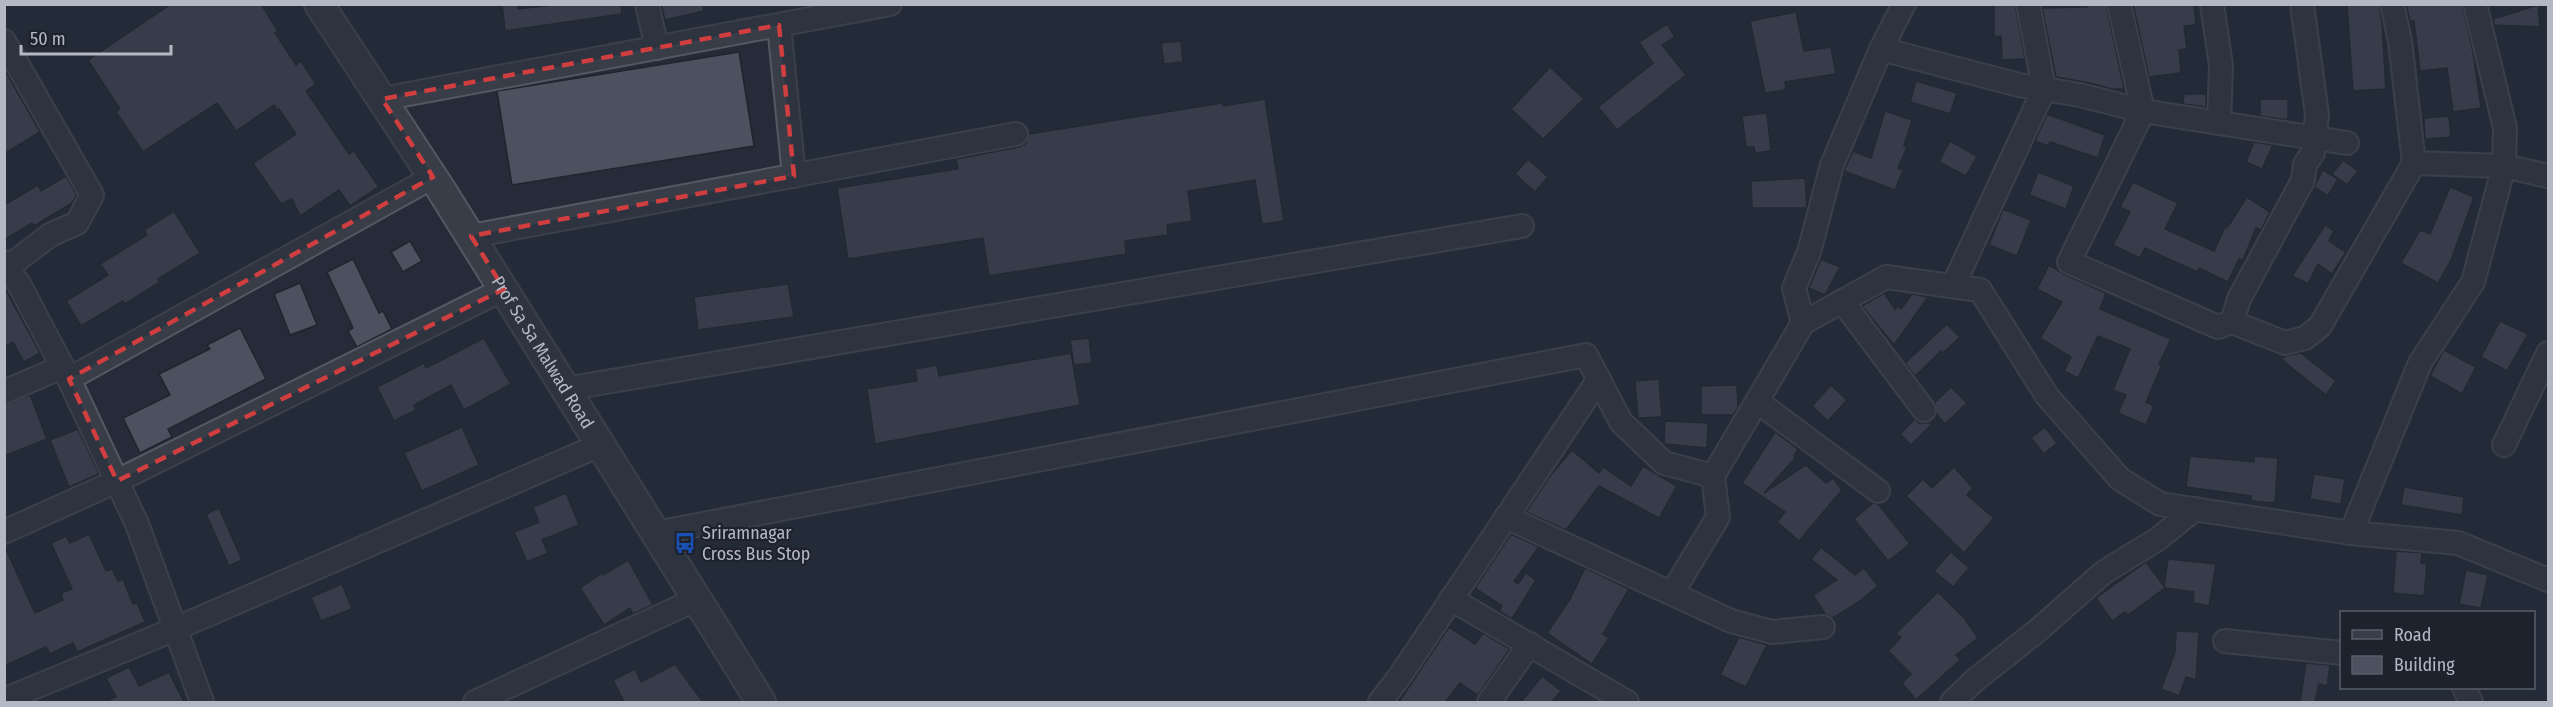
<svg xmlns="http://www.w3.org/2000/svg" width="2553" height="707" viewBox="0 0 2553 707" font-family="'Fira Sans Condensed',sans-serif">
	<style>
		.building { fill: #4c5160; stroke: #20242f; stroke-width: 1.5 }
		.lines { fill: none; stroke-linecap: round; stroke-linejoin: round }
		.minor-casing { stroke: #545863; stroke-width: 26 }
		.tertiary-casing { stroke: #545863; stroke-width: 32 }
		.minor { stroke: #383d48; stroke-width: 22 }
		.tertiary { stroke: #383d48; stroke-width: 28 }
		.marked { fill: none; stroke: #d13e3f; stroke-width: 4.5; stroke-dasharray: 12 8; stroke-linejoin: round }
		.labels { text-anchor: middle; dominant-baseline: central; stroke-width: 4.5; stroke-linejoin: round; paint-order: stroke }
		.street-label { font-size: 18px; fill: #b4b8c4; stroke: #1e222d }
		.poi-label { font-size: 18px; fill: #b4b8c4; stroke: #1e222d; text-anchor: start }
	</style>
	<rect width="100%" height="100%" fill="#252b38"/>
	<g class="building">
		<path d="M171,4H261L278,31L275,33L296,65L301,61L316,84L306,91L349,154L354,151L379,187L350,206L339,190L300,216L292,199L281,204L253,163L296,134L279,109L277,110L274,105L236,131L217,103L143,152L116,112L120,109L88,60Z"/>
		<path d="M502,4H518V9L563,4H621L622,14L505,31Z"/>
		<path d="M661,4H703L704,11L665,20Z"/>
		<path d="M1994,4H2015L2025,59L2002,60L2001,36L1994,37Z"/>
		<path d="M2087,4H2106L2124,89H2112L2090,83L2056,77L2042,8L2087,7Z"/>
		<path d="M2133,4H2194L2196,25L2184,26L2187,49L2179,50L2181,73L2149,77Z"/>
		<path d="M2347,4H2379L2382,24L2386,89L2353,91Z"/>
		<path d="M2406,4H2462L2473,52L2481,108L2453,112L2447,68L2420,71L2414,21H2410Z"/>
		<path d="M2538,5L2540,27L2494,25L2493,19Z"/>
		<path d="M1796,12L1804,51L1831,47L1836,74L1785,82L1786,90L1765,93L1750,21Z"/>
		<path d="M1667,24L1675,37L1662,45L1686,75L1617,130L1598,107L1653,63L1639,42Z"/>
		<path d="M1181,41L1183,62L1164,64L1161,43Z"/>
		<path d="M739,52L754,146L512,185L497,91Z"/>
		<path d="M1550,67L1584,99L1543,139L1511,109Z"/>
		<path d="M4,69L40,132L4,154Z"/>
		<path d="M1916,81L1957,93L1950,114L1910,102Z"/>
		<path d="M2184,94H2206V107L2183,104Z"/>
		<path d="M1265,99L1284,221L1262,224L1255,180L1188,191L1192,221L1167,225L1168,235L1125,241L1126,254L989,276L983,238L848,259L837,188L958,169L956,159L1019,147L1025,144L1029,134L1222,103L1223,106Z"/>
		<path d="M2260,99H2288V120L2260,116Z"/>
		<path d="M1885,111L1912,120L1904,146L1907,147L1898,168L1903,170L1895,190L1844,171L1853,151L1871,158Z"/>
		<path d="M1767,113L1771,151L1755,153L1754,147H1746L1742,116Z"/>
		<path d="M2047,114L2105,135L2098,158L2050,142L2048,146L2035,141Z"/>
		<path d="M2449,116L2451,137L2425,139L2424,118Z"/>
		<path d="M1950,141L1977,156L1966,176L1939,162Z"/>
		<path d="M2254,142L2273,145L2262,169L2246,162Z"/>
		<path d="M1528,159L1548,177L1535,192L1515,174Z"/>
		<path d="M2343,160L2358,171L2347,185L2332,174Z"/>
		<path d="M2323,170L2338,179L2328,196L2314,187Z"/>
		<path d="M2038,172L2074,186L2066,209L2029,195Z"/>
		<path d="M66,176L77,195L72,203L34,226L32,223L4,240V205L38,185L41,191Z"/>
		<path d="M1805,178L1807,208H1752L1751,181Z"/>
		<path d="M2133,182L2178,203L2165,229L2214,251L2225,227L2227,228L2247,197L2270,212L2261,230L2256,228L2243,260L2239,259L2228,282L2199,268L2197,272L2145,248L2140,258L2113,245L2130,212L2120,207Z"/>
		<path d="M2450,187L2474,197L2451,260L2438,283L2401,263L2420,230L2430,234Z"/>
		<path d="M2003,209L2031,220L2017,256L1989,245Z"/>
		<path d="M174,211L200,253L158,279L160,282L125,304L123,301L81,326L66,301L108,275L100,264L147,235L144,230Z"/>
		<path d="M2325,225L2334,231L2329,241L2346,252L2332,274L2318,264L2308,284L2292,276Z"/>
		<path d="M410,241L422,261L403,272L391,252Z"/>
		<path d="M353,259L379,313L383,311L392,329L357,347L348,331L353,328L327,272Z"/>
		<path d="M1821,259L1840,267L1825,295L1809,288Z"/>
		<path d="M2049,265L2064,274L2106,293L2100,309L2171,339L2159,364L2162,365L2146,402L2154,406L2146,425L2118,413L2126,395L2113,390L2130,349L2098,336L2078,378L2064,371L2071,357L2040,338L2062,302L2037,289Z"/>
		<path d="M300,283L317,325L290,335L274,294Z"/>
		<path d="M788,284L794,317L698,330L694,297Z"/>
		<path d="M4,287L40,353L24,362L13,342L4,347Z"/>
		<path d="M1884,293L1895,309L1898,306L1901,309L1912,294L1928,297L1894,345L1862,306Z"/>
		<path d="M2500,321L2528,334L2507,371L2481,357Z"/>
		<path d="M1947,324L1960,337L1943,353L1941,351L1915,376L1905,363Z"/>
		<path d="M240,328L266,379L168,429L172,437L140,453L123,418L170,395L159,374L210,349L207,345Z"/>
		<path d="M484,338L511,384L464,410L451,385L414,405L416,410L394,421L377,387L424,363L426,368Z"/>
		<path d="M1089,338L1092,363L1074,365L1070,340Z"/>
		<path d="M2444,350L2476,367L2462,394L2430,376Z"/>
		<path d="M1071,353L1080,405L875,444L867,389L917,381L915,369L937,365L939,376Z"/>
		<path d="M2301,353L2336,381L2326,395L2282,360L2285,356Z"/>
		<path d="M1659,379L1662,417L1638,418L1635,381Z"/>
		<path d="M1737,385L1738,408L1733,415H1701V386Z"/>
		<path d="M1831,385L1847,400L1828,421L1812,406Z"/>
		<path d="M1951,387L1967,403L1945,424L1937,415L1935,402Z"/>
		<path d="M30,395L47,439L4,456V405Z"/>
		<path d="M1915,419L1919,423H1933L1911,445L1900,434Z"/>
		<path d="M1665,421L1708,423L1707,448L1664,444Z"/>
		<path d="M462,427L479,465L422,491L404,453Z"/>
		<path d="M2045,427L2057,443L2044,454L2031,438Z"/>
		<path d="M78,429L99,474L69,487L50,440Z"/>
		<path d="M1775,432L1798,449L1794,456L1796,457L1764,493L1806,465L1826,483L1833,478L1842,490L1799,541L1777,522L1785,512L1742,483Z"/>
		<path d="M1572,450L1599,473L1603,467L1631,486L1643,466L1677,486L1659,518L1599,486L1566,530L1526,512L1550,476Z"/>
		<path d="M2190,456L2254,462V456L2278,458L2275,503L2251,501V496L2186,487Z"/>
		<path d="M1954,467L1973,488L1967,495L1994,518L1964,553L1906,496L1923,479L1932,488Z"/>
		<path d="M2314,474L2345,479L2341,504L2310,499Z"/>
		<path d="M2404,487L2464,497L2462,515L2401,505Z"/>
		<path d="M566,493L579,525L542,540L548,553L527,562L514,532L539,522L533,507Z"/>
		<path d="M1873,503L1878,504L1910,544L1888,561L1854,519Z"/>
		<path d="M219,508L242,560L229,566L206,514Z"/>
		<path d="M89,534L106,571L112,569L118,581L123,579L133,604L137,603L145,622L77,652L73,643L50,654L46,647L4,666V545L35,613L63,600L61,593L72,589L51,543L66,536L70,543Z"/>
		<path d="M1511,534L1539,547L1514,581L1518,584L1526,573L1536,580L1512,619L1499,611L1502,606L1475,588Z"/>
		<path d="M1821,547L1855,575L1864,568L1878,586L1857,603L1833,618L1825,614L1813,595L1837,580L1811,559Z"/>
		<path d="M2396,551L2422,553L2421,563L2427,564L2424,596L2393,593Z"/>
		<path d="M1951,552L1969,568L1953,587L1934,571Z"/>
		<path d="M2168,559L2216,564L2209,606L2193,603L2194,592L2165,588L2128,615L2125,612L2112,621L2096,598L2146,562L2164,586Z"/>
		<path d="M628,560L653,605L633,614L630,608L604,625L580,588L602,573L603,575Z"/>
		<path d="M1585,568L1629,589L1603,634L1609,638L1592,664L1547,633L1570,599Z"/>
		<path d="M2466,570L2488,575L2481,608L2459,604Z"/>
		<path d="M342,584L352,609L321,621L311,597Z"/>
		<path d="M1938,592L1965,619L1978,638L1956,655L1960,660L1916,700L1902,683L1911,674L1888,651L1901,637L1896,633Z"/>
		<path d="M1449,627L1475,644L1483,633L1510,649L1478,695L1460,683L1445,702H1399Z"/>
		<path d="M2176,631L2199,632L2196,680L2186,677L2179,696L2161,689L2175,652Z"/>
		<path d="M1739,637L1767,645L1746,687L1720,675Z"/>
		<path d="M2306,663L2330,665L2327,686L2319,684L2315,702H2300Z"/>
		<path d="M675,664L703,702H624L613,680L635,669L641,682Z"/>
		<path d="M129,667L139,686L169,672L184,702H105L116,697L106,678Z"/>
		<path d="M1542,676L1561,691L1552,702H1521Z"/>
	</g>
	<g class="lines">
		<defs>
			<g id="minor">
				<path d="M647,4L657,48"/>
				<path d="M2119,4L2143,111L2069,262L2218,327L2232,322L2285,343L2305,338L2320,326L2414,163L2400,41L2392,4"/>
				<path d="M2212,4L2221,66L2219,123"/>
				<path d="M779,25L794,176"/>
				<path d="M4,41L92,195L77,223L50,235L8,267"/>
				<path d="M1881,49L2019,85L2080,95L2143,111L2347,143"/>
				<path d="M382,99L890,4"/>
				<path d="M2414,163L2504,166L2548,176"/>
				<path d="M471,236L1016,134"/>
				<path d="M4,262L20,286L69,379L137,524L202,702"/>
				<path d="M1953,286L2044,89L2028,4"/>
				<path d="M1842,301L1924,410"/>
				<path d="M2232,322L2239,299L2303,180L2305,164L2313,153L2317,115L2302,4"/>
				<path d="M1803,323L1794,288L1809,252L1832,165L1881,49L1904,4"/>
				<path d="M69,379L433,177"/>
				<path d="M565,389L1522,226"/>
				<path d="M4,392L62,367"/>
				<path d="M1758,402L1878,491"/>
				<path d="M2504,445L2548,353"/>
				<path d="M1506,517L1731,621L1772,632L1823,627"/>
				<path d="M4,532L117,481L504,289"/>
				<path d="M656,533L1586,355L1621,422L1664,463L1713,476L1803,323L1886,277L1980,290L2047,396L2120,479L2160,504L2351,533L2458,543L2548,580"/>
				<path d="M2351,533L2420,363L2473,282L2504,166L2505,128L2475,4"/>
				<path d="M1672,593L1718,517L1713,476"/>
				<path d="M1451,599L1627,702"/>
				<path d="M2225,641L2342,653"/>
				<path d="M2464,688L2471,702"/>
				<path d="M4,700L175,629L600,445"/>
				<path d="M475,702L697,599"/>
				<path d="M1380,702L1400,676L1599,379"/>
				<path d="M1489,702L1530,644"/>
				<path d="M1952,702L1975,680L2037,631L2104,572L2158,539L2195,509"/>
			</g>
			<g id="tertiary">
				<path id="s1" d="M319,4L440,188L761,702"/>
			</g>
		</defs>
		<use href="#minor" class="minor-casing"/>
		<use href="#tertiary" class="tertiary-casing"/>
		<use href="#minor" class="minor"/>
		<use href="#tertiary" class="tertiary"/>
	</g>
	<path d="M0 0H2553V707H0ZM779,25L794,176L471,236L504,289L117,481L69,379L433,177L382,99Z" fill="#252b38" fill-opacity=".55" fill-rule="evenodd"/>
	<path class="marked" d="M779,25L794,176L471,236L504,289L117,481L69,379L433,177L382,99Z"/>
	<defs>
		<symbol id="bus-bare" viewBox="-9 -9 18 18"><path d="M-5-6H5V4H4V6H2V4H-2V6H-4V4H-5ZM-3.5-4V0h7V-4ZM-3.5 1.2v1.5H-2V1.2ZM2 1.2v1.5H3.5V1.2Z" fill="#1a4fb4" stroke="#1e222d" stroke-width="2.5" paint-order="stroke"/></symbol>
	</defs>
	<g fill-rule="evenodd">
		<use href="#bus-bare" x="670" y="528" width="30" height="30"/>
	</g>
	<g class="labels">
		<g class="street-label">
			<text stroke="none"><textPath href="#s1" startOffset="414">Prof Sa Sa Malwad Road</textPath></text>
		</g>
		<g class="poi-label">
			<text x="702" y="533">Sriramnagar<tspan x="702" dy="21">Cross Bus Stop</tspan></text>
		</g>
	</g>
	<rect width="2553" height="707" fill="none" stroke="#b4b8c4" stroke-width="12"/>
	<rect x="2340" y="611" width="195" height="78" fill="#1e222d" stroke="#5a5e69" stroke-width="1.5"/>
	<rect x="2352" y="630" width="30" height="9" fill="#383d48" stroke="#5a5e69" stroke-width="1.5"/>
	<text x="2394" y="641" font-size="18" fill="#b4b8c4">Road</text>
	<rect x="2352" y="656" width="30" height="18" fill="#4c5160" stroke="#5a5e69" stroke-width="1.5"/>
	<text x="2394" y="671" font-size="18" fill="#b4b8c4">Building</text>
	<path d="M21 45v9h150v-9" fill="none" stroke="#b4b8c4" stroke-width="3"/>
	<text x="30" y="45" font-size="18" fill="#b4b8c4" stroke="#1e222d" stroke-width="4.5" paint-order="stroke">50 m</text>
</svg>
